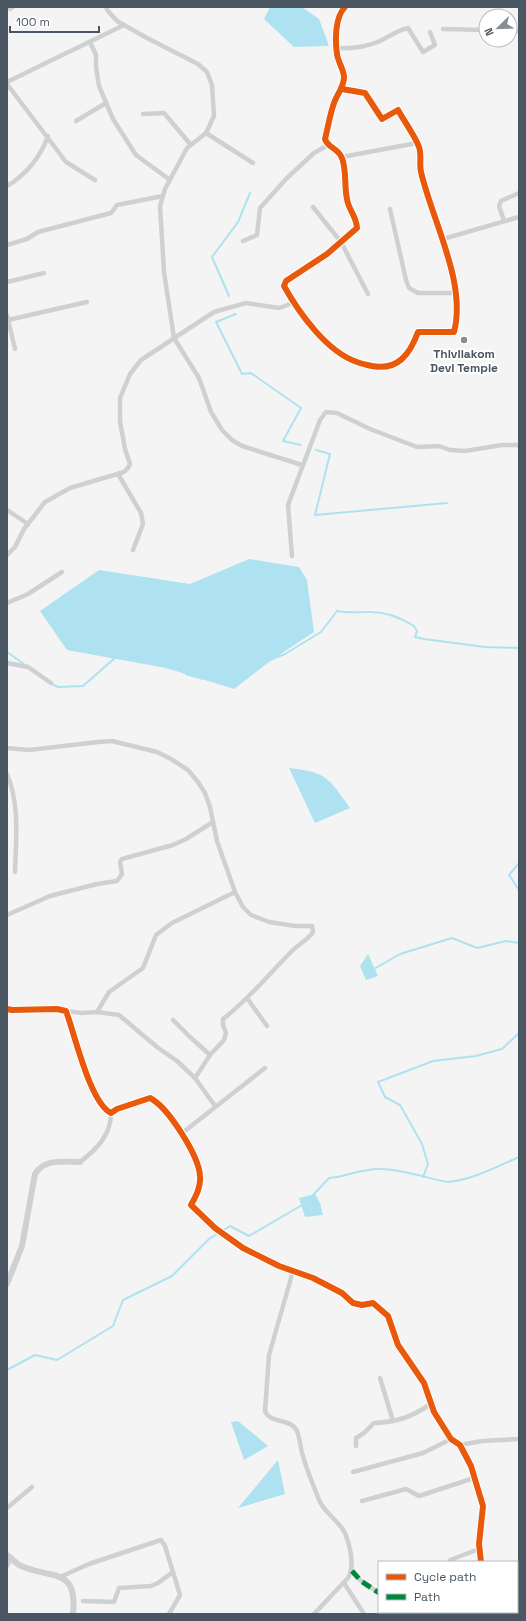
<svg xmlns="http://www.w3.org/2000/svg" width="526" height="1621" viewBox="0 0 526 1621" font-family="'Space Grotesk',sans-serif">
	<style>
		.water { fill: #aee2f0 }
		.lines { fill: none; stroke-linecap: round; stroke-linejoin: round }
		.stream { stroke: #aee2f0; stroke-width: 2 }
		.street { stroke: #ced0d2; stroke-width: 4.5 }
		.secondary { stroke: #ced0d4; stroke-width: 6 }
		.quiet { stroke: #00873e; stroke-width: 5; stroke-dasharray: 10 5; stroke-linecap: butt }
		.cycleway-casing { stroke: #fff; stroke-width: 8 }
		.cycleway { stroke: #e8590c; stroke-width: 6 }
		.poi-dot { fill: #868d94; stroke: #fff; stroke-width: 1.5 }
		.labels { text-anchor: middle; dominant-baseline: central; stroke-width: 4; stroke-linejoin: round; paint-order: stroke }
		.poi-label { font-size: 12px; font-weight: bold; fill: #4a5661; stroke: #fff }
	</style>
	<rect width="100%" height="100%" fill="#f4f4f4"/>
	<g class="water">
		<path d="M270,7H302L319,19L329,46L294,47L264,19Z"/>
		<path d="M249,559L299,567L307,580L314,632L273,659L234,689L166,668L67,650L40,611L99,570L190,584Z"/>
		<path d="M289,768C328,772 329,779 350,808L315,823Z"/>
		<path d="M368,954L378,976L366,980L360,966Z"/>
		<path d="M315,1194L320,1203L323,1215L305,1217L299,1198Z"/>
		<path d="M238,1421L268,1446L244,1460L231,1422Z"/>
		<path d="M278,1460L285,1494L238,1508Z"/>
	</g>
	<g class="lines">
		<g class="stream">
			<path d="M229,296L212,257L238,222L250,193"/>
			<path d="M236,314L216,322L242,374L251,373L301,408L283,441L301,445"/>
			<path d="M316,450L330,454L315,515L447,503"/>
			<path d="M7,652L24,664"/>
			<path d="M270,660L285,654L321,632L337,611C347,613 356,612 366,612C383,611 400,617 414,626L417,631L415,637L424,639L485,647L519,648"/>
			<path d="M186,674L203,679"/>
			<path d="M50,683L58,687L83,686L116,657"/>
			<path d="M519,863L509,875L519,890"/>
			<path d="M374,969L400,954L452,938L477,948L506,941L519,943"/>
			<path d="M423,1177L428,1164L422,1144L400,1105L385,1097L378,1082L433,1061L476,1056L502,1049L519,1033"/>
			<path d="M313,1195L329,1178C346,1177 363,1168 380,1169C402,1169 426,1178 447,1182C472,1180 496,1167 519,1157"/>
			<path d="M7,1370L35,1355L57,1360L113,1326L123,1300L172,1276L209,1239L230,1226L249,1236L302,1205"/>
		</g>
		<g class="street">
			<path d="M106,7L108,11L117,21L147,38L198,64L207,72L212,85L214,116L206,133L187,148L165,189L160,206L164,272L174,338L199,378L211,412L222,430L232,440L242,446L302,465"/>
			<path d="M10,9L13,7"/>
			<path d="M443,29L486,30"/>
			<path d="M510,30L519,31"/>
			<path d="M90,42L96,55V67L99,86L113,119L136,155L170,180"/>
			<path d="M337,48C352,49 366,47 380,41C390,36 398,30 408,28L423,52L435,45L430,32"/>
			<path d="M7,82L124,25"/>
			<path d="M7,84L66,162L95,180"/>
			<path d="M342,89L365,93L382,119L398,110C404,121 415,136 419,147C422,155 419,164 421,172C432,220 467,283 454,332H418C410,354 398,371 372,366C367,365 362,364 357,362C327,352 299,313 284,286L286,281L327,254L357,228C357,217 348,209 347,199C344,187 347,166 341,156C337,148 327,147 325,139C328,127 330,114 334,103C337,94 344,87 344,77C344,70 338,62 337,54C335,40 335,17 345,7"/>
			<path d="M143,114L164,113L191,145"/>
			<path d="M76,121L106,103"/>
			<path d="M206,133L253,163"/>
			<path d="M342,157L417,143"/>
			<path d="M7,186C27,174 40,158 48,136"/>
			<path d="M313,207L341,242L368,294"/>
			<path d="M390,209L406,280L409,288L418,293H456"/>
			<path d="M504,221L499,206L501,201L519,193"/>
			<path d="M443,239L519,217"/>
			<path d="M243,241L257,235L260,208L287,178L314,153L328,145"/>
			<path d="M7,245L27,239L38,232L111,213L117,205L163,196"/>
			<path d="M7,282L44,273"/>
			<path d="M7,315L15,349"/>
			<path d="M8,320L87,302"/>
			<path d="M118,474L141,513L143,524L133,550"/>
			<path d="M7,510L28,524"/>
			<path d="M7,555L15,547L24,529L45,502L70,488L124,472L128,468L130,464L125,449L120,421V398L130,374L141,360L214,312L246,303L279,308L293,303"/>
			<path d="M292,556L288,505L320,420L326,412L337,413L370,429L417,447L439,446L450,450L465,451L502,445H519"/>
			<path d="M7,603L28,594L62,572"/>
			<path d="M7,663L28,667L51,683"/>
			<path d="M7,748L29,750L98,742L112,741L157,752L171,759L188,770L198,782L205,793L210,807L217,841L235,892L243,907L251,915L269,922L295,926H312L313,932C307,941 297,945 290,953C268,975 248,1000 223,1019V1025L226,1033L224,1040L210,1055L195,1078"/>
			<path d="M7,774C20,805 16,839 15,872"/>
			<path d="M7,915L50,896L97,884L117,881L122,874L120,862L122,859L173,845L186,839L213,822"/>
			<path d="M247,998L267,1026"/>
			<path d="M66,1011L82,1013L97,1012L119,1015L157,1047L177,1061L195,1078L215,1106"/>
			<path d="M97,1012L109,992L143,968L156,935L172,923L235,892"/>
			<path d="M173,1020L190,1037L210,1055"/>
			<path d="M181,1134L265,1068"/>
			<path d="M80,1162C97,1149 111,1135 111,1113"/>
			<path d="M191,1205L215,1228L243,1248L279,1266L313,1278L342,1293L353,1303L362,1305L373,1303L388,1316L398,1345L424,1383L434,1412L451,1439L460,1445L471,1466L483,1506L479,1544L481,1562"/>
			<path d="M293,1271L269,1355L265,1411C270,1424 289,1418 296,1429C300,1436 300,1448 303,1456C307,1471 314,1487 320,1502C326,1514 339,1521 345,1533C350,1546 355,1566 348,1578L314,1614"/>
			<path d="M380,1378L393,1421"/>
			<path d="M460,1445L482,1441L519,1439"/>
			<path d="M356,1446V1438L364,1433L374,1423C398,1422 411,1417 431,1404"/>
			<path d="M353,1472L423,1453L451,1439"/>
			<path d="M362,1501L406,1489L419,1496L474,1478"/>
			<path d="M7,1508L32,1487"/>
			<path d="M450,1560L479,1549"/>
			<path d="M7,1566L11,1559"/>
			<path d="M352,1571L361,1581L379,1593"/>
			<path d="M60,1577L89,1564L161,1540L165,1546L180,1595L169,1614"/>
			<path d="M344,1583L364,1614"/>
			<path d="M83,1601L114,1602L119,1588L151,1586L158,1583L173,1572"/>
			<path d="M392,1612L393,1614"/>
			<path d="M509,1612L510,1614"/>
			<path d="M463,1614L465,1612"/>
		</g>
		<g class="secondary">
			<path d="M7,1009L12,1010L57,1009L66,1011C75,1035 90,1103 111,1113L117,1109L150,1098C168,1107 199,1156 200,1176C201,1187 196,1196 191,1205"/>
			<path d="M7,1284L22,1246L35,1174C45,1158 64,1162 80,1162"/>
			<path d="M7,1555C11,1558 15,1562 19,1565C49,1580 78,1565 73,1614"/>
		</g>
		<g class="quiet">
			<path d="M352,1571L361,1581L379,1593"/>
			<path d="M392,1612L393,1614"/>
		</g>
		<defs>
			<g id="cycleway">
				<path d="M342,89L365,93L382,119L398,110C404,121 415,136 419,147C422,155 419,164 421,172C432,220 467,283 454,332H418C410,354 398,371 372,366C367,365 362,364 357,362C327,352 299,313 284,286L286,281L327,254L357,228C357,217 348,209 347,199C344,187 347,166 341,156C337,148 327,147 325,139C328,127 330,114 334,103C337,94 344,87 344,77C344,70 338,62 337,54C335,40 335,17 345,7"/>
				<path d="M7,1009L12,1010L57,1009L66,1011C75,1035 90,1103 111,1113L117,1109L150,1098C168,1107 199,1156 200,1176C201,1187 196,1196 191,1205L215,1228L243,1248L279,1266L313,1278L342,1293L353,1303L362,1305L373,1303L388,1316L398,1345L424,1383L434,1412L451,1439L460,1445L471,1466L483,1506L479,1544L481,1562"/>
			</g>
		</defs>
		<use href="#cycleway" class="cycleway-casing"/>
		<use href="#cycleway" class="cycleway"/>
	</g>
	<circle class="poi-dot" cx="464" cy="340" r="4"/>
	<g class="labels">
		<g class="poi-label">
			<text x="464" y="354">Thivilakom<tspan x="464" dy="14">Devi Temple</tspan></text>
		</g>
	</g>
	<rect width="526" height="1621" fill="none" stroke="#4a5661" stroke-width="16"/>
	<rect x="378" y="1561" width="140" height="52" fill="#ffffff" stroke="#b7bbc0"/>
	<rect x="386" y="1574" width="20" height="6" fill="#e8590c" stroke="#b7bbc0"/>
	<text x="414" y="1581" font-size="12" fill="#4a5661">Cycle path</text>
	<rect x="386" y="1594" width="20" height="6" fill="#00873e" stroke="#b7bbc0"/>
	<text x="414" y="1601" font-size="12" fill="#4a5661">Path</text>
	<g transform="translate(498 28) rotate(247)"><circle r="19" fill="#ffffff" stroke="#b7bbc0"/>
	<path d="M0-3L7 15L0 10L-7 15Z" fill="#868d94"/>
	<text y="-6" font-size="11" font-weight="bold" text-anchor="middle" fill="#4a5661">N</text>
	</g>
	<path d="M10 26v6h89v-6" fill="none" stroke="#4a5661" stroke-width="2"/>
	<text x="16" y="26" font-size="12" fill="#4a5661" stroke="#ffffff" stroke-width="3" paint-order="stroke">100 m</text>
</svg>
